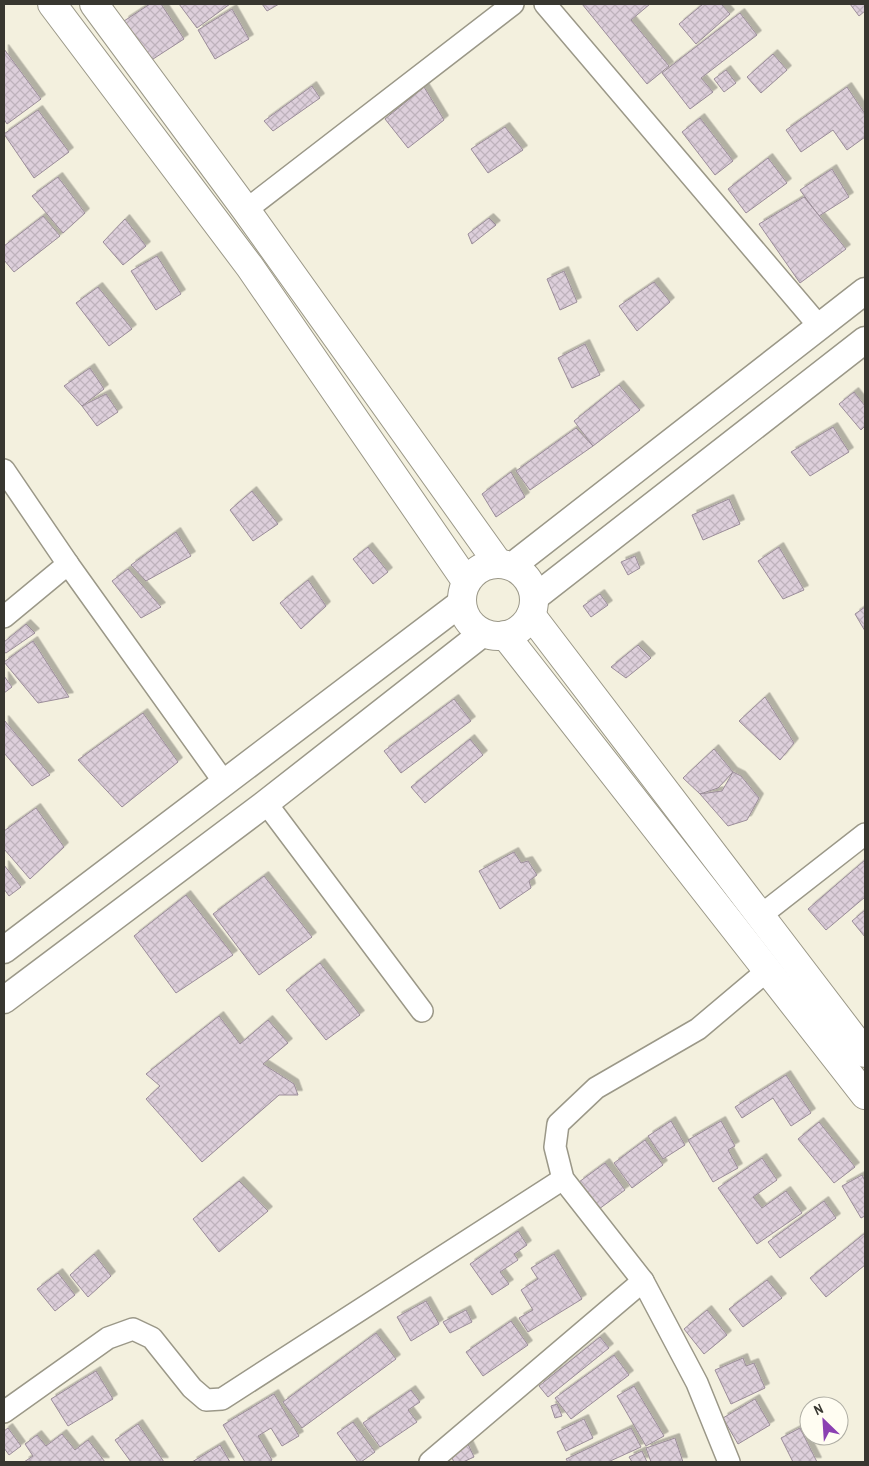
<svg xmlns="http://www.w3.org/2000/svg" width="869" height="1466" viewBox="0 0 869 1466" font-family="'Archivo Narrow',sans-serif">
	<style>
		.building { fill: url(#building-cross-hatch); stroke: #9b8d99; filter: url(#shadow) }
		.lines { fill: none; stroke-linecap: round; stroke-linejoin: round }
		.minor-casing { stroke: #9b9888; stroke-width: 24 }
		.tertiary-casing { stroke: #9b9888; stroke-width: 29 }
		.secondary-casing { stroke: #9b9888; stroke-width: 30 }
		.minor { stroke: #fff; stroke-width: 21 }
		.tertiary { stroke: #fff; stroke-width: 26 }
		.secondary { stroke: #fff; stroke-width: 28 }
	</style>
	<defs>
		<pattern id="building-cross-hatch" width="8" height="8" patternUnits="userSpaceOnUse" patternTransform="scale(1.25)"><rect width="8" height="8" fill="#ddcfdb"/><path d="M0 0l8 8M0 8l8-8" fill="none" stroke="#beb2bc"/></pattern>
		<filter id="shadow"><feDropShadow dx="4.5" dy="-4.5" stdDeviation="0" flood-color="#0004"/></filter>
	</defs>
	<rect width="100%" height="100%" fill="#f3f0de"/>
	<g class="building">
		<path d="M150,4H161L184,39L150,61L124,21Z"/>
		<path d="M179,4H230L197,28Z"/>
		<path d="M262,4H279L267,11Z"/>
		<path d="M582,4H650L631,20L669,66L647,84Z"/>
		<path d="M703,4H721L730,14L696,44L679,24Z"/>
		<path d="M850,4H865V11L859,16Z"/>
		<path d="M232,9L249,39L215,59L198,30Z"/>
		<path d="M740,13L757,35L701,78L713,92L690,109L662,73Z"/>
		<path d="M4,49L41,99L7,124L4,119Z"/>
		<path d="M773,54L787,70L761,93L747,77Z"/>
		<path d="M726,70L736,83L724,92L714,79Z"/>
		<path d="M312,86L320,98L273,131L264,121Z"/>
		<path d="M424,87L444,120L408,148L385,119Z"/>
		<path d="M847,87L865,114V137L847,150L833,130L801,152L786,130Z"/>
		<path d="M38,110L69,152L34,178L4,134Z"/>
		<path d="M700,118L733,161L715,175L682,132Z"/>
		<path d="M505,127L523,150L488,173L471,149Z"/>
		<path d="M768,158L787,183L746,213L728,189Z"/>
		<path d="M832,169L849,197L819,216L800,190Z"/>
		<path d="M58,177L85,213L63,233L32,196Z"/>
		<path d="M804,197L846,249L800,283L759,224Z"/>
		<path d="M43,216L60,236L14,272L4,260V246Z"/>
		<path d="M489,218L496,225L472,244L468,234Z"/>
		<path d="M125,219L146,246L123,265L103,242Z"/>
		<path d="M157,256L181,294L156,310L131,271Z"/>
		<path d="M564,271L577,302L560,310L547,279Z"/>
		<path d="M654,282L670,302L637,331L619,306Z"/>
		<path d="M98,287L132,329L109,346L76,303Z"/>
		<path d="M585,344L600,375L572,388L558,358Z"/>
		<path d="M90,368L104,389L82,406L64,386Z"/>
		<path d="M619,385L640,410L593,446L574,421Z"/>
		<path d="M854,392L865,406V426L861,430L839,404Z"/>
		<path d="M106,394L118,412L97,426L82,406Z"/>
		<path d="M833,427L849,452L810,476L791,452Z"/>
		<path d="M576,428L593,446L530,490L516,471Z"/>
		<path d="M511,472L525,497L496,517L482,494Z"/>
		<path d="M252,491L278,524L253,541L230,510Z"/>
		<path d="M729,499L740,524L703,540L692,515Z"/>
		<path d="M176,532L191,556L146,581L131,565Z"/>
		<path d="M368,547L388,572L373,584L353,559Z"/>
		<path d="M779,547L804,590L783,599L758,561Z"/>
		<path d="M635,556L640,568L628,575L621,562Z"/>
		<path d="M128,569L161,607L141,618L112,581Z"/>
		<path d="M308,580L326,606L301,629L280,603Z"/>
		<path d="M600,594L608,605L591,617L583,606Z"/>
		<path d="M865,607V631L855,614Z"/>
		<path d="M26,624L35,633L6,653L4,652V642Z"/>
		<path d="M33,641L69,697L38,703L4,662Z"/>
		<path d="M638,645L651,658L626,678L611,667Z"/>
		<path d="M4,676L12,687L4,693Z"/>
		<path d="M765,697L794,743L780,760L739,721Z"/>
		<path d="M454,699L471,721L401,773L384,751Z"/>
		<path d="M143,713L178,762L122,807L78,760Z"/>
		<path d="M4,720L50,775L32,786L4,753Z"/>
		<path d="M470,739L483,755L425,803L411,787Z"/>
		<path d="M714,749L733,772L718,788L700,794L683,778Z"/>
		<path d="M733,772L741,776L759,798L747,820L728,826L700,794L722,791Z"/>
		<path d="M36,808L64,847L30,879L4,849V831Z"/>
		<path d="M514,852L521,863L528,861L537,875L529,881L531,888L500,909L479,871Z"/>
		<path d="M865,860V897L826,930L808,909Z"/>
		<path d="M4,865L21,887L9,896L4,889Z"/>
		<path d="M264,876L312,937L259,975L213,914Z"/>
		<path d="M186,895L233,955L176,993L134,936Z"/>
		<path d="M865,910V937L852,921Z"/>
		<path d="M320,963L360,1015L326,1040L286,990Z"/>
		<path d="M219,1016L240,1044L268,1020L288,1043L263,1064L294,1084L298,1095H279L202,1162L146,1099L160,1086L146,1074Z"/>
		<path d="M786,1075L811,1113L791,1126L773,1098L742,1118L735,1107Z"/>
		<path d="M671,1121L685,1145L663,1159L648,1136Z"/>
		<path d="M721,1121L735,1146L728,1150L738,1168L713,1182L688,1140Z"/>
		<path d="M819,1122L855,1167L834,1183L798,1139Z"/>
		<path d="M645,1140L663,1165L632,1188L614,1163Z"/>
		<path d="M762,1158L777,1180L753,1197L762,1208L786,1191L802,1213L757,1244L718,1188Z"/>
		<path d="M605,1163L625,1190L599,1209L579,1182Z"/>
		<path d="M862,1175L865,1181V1216L861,1218L842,1186Z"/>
		<path d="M239,1181L268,1211L219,1252L193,1219Z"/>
		<path d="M824,1201L836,1218L780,1258L768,1242Z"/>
		<path d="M518,1231L527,1245L514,1254L518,1260L500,1272L509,1284L492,1295L470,1264Z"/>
		<path d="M865,1233V1265L826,1297L810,1278Z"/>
		<path d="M94,1254L111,1276L88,1297L70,1275Z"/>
		<path d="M554,1254L582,1299L528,1332L519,1318L533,1310L521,1290L538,1279L531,1268Z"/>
		<path d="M58,1273L75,1295L55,1311L37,1289Z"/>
		<path d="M767,1280L782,1298L743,1327L729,1309Z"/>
		<path d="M426,1301L439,1324L411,1341L397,1317Z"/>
		<path d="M466,1310L472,1322L450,1333L443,1322Z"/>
		<path d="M707,1310L727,1335L704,1354L684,1329Z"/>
		<path d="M511,1321L528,1345L483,1376L466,1352Z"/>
		<path d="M376,1333L396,1359L302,1428L283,1402Z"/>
		<path d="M600,1337L609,1348L548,1397L539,1386Z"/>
		<path d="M614,1355L629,1375L571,1419L555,1398Z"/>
		<path d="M743,1358L746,1366L754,1363L765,1388L731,1404L715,1370Z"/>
		<path d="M96,1371L113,1399L68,1426L51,1399Z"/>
		<path d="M634,1386L664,1436L646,1446L617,1396Z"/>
		<path d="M411,1390L420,1402L408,1410L417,1422L380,1447L363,1423Z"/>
		<path d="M274,1394L299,1436L282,1446L271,1428L258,1436L272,1460L269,1462H245L223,1425Z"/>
		<path d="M755,1399L770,1425L738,1444L723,1418Z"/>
		<path d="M557,1404L562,1416L555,1418L551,1406Z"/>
		<path d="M584,1419L593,1438L566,1451L557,1432Z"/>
		<path d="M353,1422L375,1452L361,1462H358L337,1433Z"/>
		<path d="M138,1424L164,1462H131L115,1440Z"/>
		<path d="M8,1428L21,1446L9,1455L4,1448V1431Z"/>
		<path d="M631,1428L641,1447L608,1462H568L566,1459Z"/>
		<path d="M800,1428L817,1462H793L781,1438Z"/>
		<path d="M62,1434L75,1450L88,1440L105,1462H24L33,1456L25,1444L37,1435L46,1446Z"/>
		<path d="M675,1438L683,1462H651L646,1448Z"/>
		<path d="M467,1442L474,1457L463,1462H454L449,1452Z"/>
		<path d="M220,1445L230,1462H192Z"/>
		<path d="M642,1451L647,1462H632L629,1457Z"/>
	</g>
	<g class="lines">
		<defs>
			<g id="minor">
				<path d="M545,4L819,326"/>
				<path d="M246,210L513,4"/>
				<path d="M4,470L68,564L224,782"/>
				<path d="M4,617L68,564"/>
				<path d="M266,803L422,1011"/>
				<path d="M760,916L865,834"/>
				<path d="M4,1412L108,1338L133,1329L152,1338L192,1388L206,1400L222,1399L563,1179"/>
				<path d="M430,1462L643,1281"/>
				<path d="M729,1462L697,1383L643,1281L563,1179L555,1147L558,1124L596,1088L698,1029L768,970"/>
			</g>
			<g id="tertiary">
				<path d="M512,566L865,291"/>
				<path d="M534,598L865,340"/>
				<path d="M4,950L461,603"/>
				<path d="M4,1000L266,803L483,633"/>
			</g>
			<g id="secondary">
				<path d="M52,4L250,267L466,581"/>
				<path d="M94,4L246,210L498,563"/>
				<circle cx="498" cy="600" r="36"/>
				<path d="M531,615L865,1053"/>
				<path d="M505,635L865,1095"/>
			</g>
		</defs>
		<use href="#minor" class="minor-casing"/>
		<use href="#tertiary" class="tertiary-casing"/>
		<use href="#secondary" class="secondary-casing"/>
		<use href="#minor" class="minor"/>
		<use href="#tertiary" class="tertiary"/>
		<use href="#secondary" class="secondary"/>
	</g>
	<rect width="869" height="1466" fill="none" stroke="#383730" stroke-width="10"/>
	<g transform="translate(824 1421) rotate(335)"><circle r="24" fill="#fffdf2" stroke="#afaea4"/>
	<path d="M0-4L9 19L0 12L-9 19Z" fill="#8b40b2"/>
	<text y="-8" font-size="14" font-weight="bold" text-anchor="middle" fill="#383730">N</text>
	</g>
</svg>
